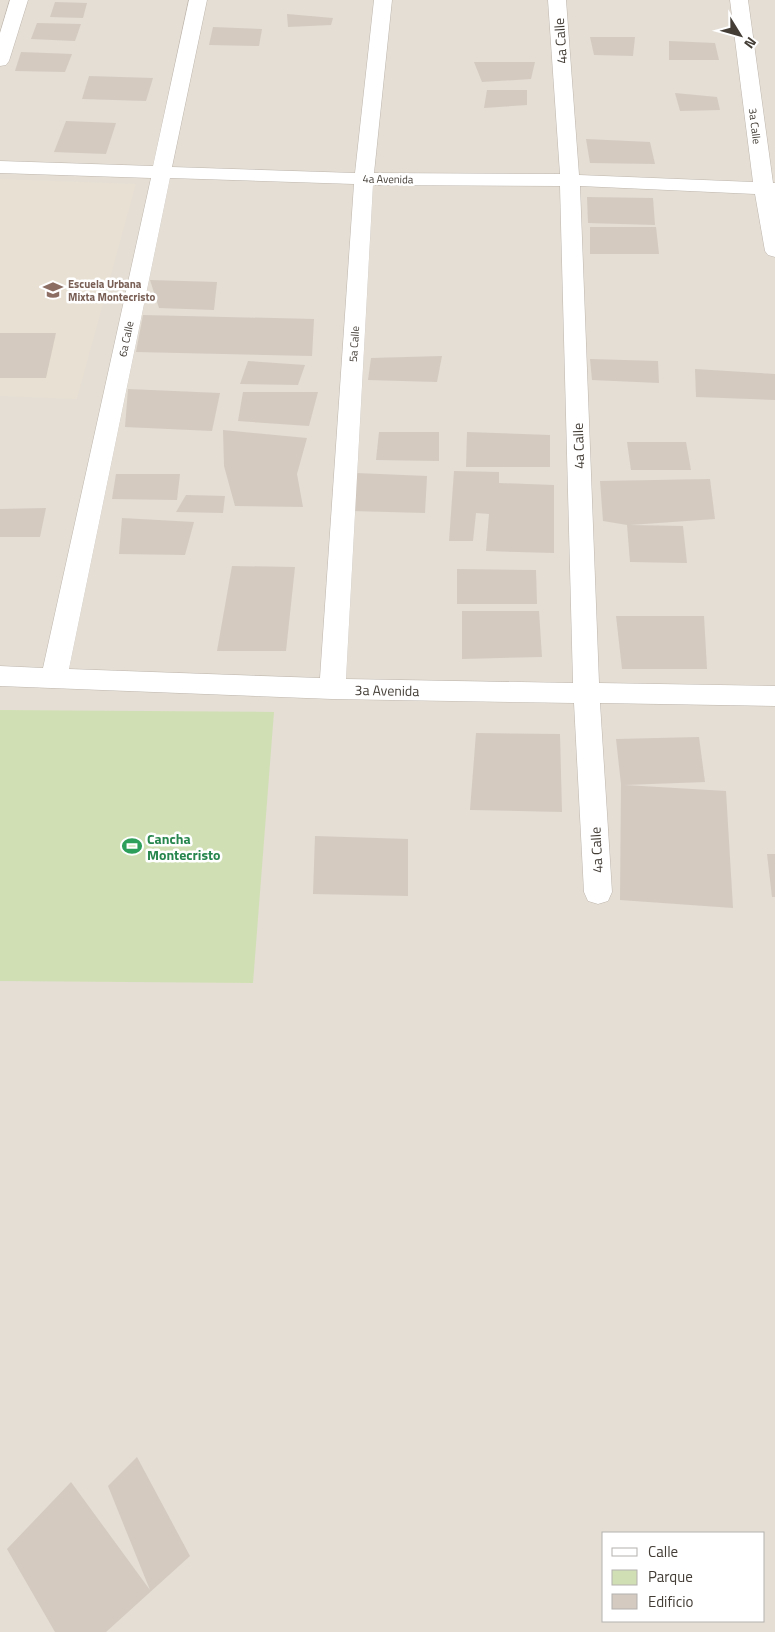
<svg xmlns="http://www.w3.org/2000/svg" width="775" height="1632" viewBox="0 0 775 1632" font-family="'Titillium Web',sans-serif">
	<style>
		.residential { fill: #e4ded5; fill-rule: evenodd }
		.education { fill: #e8e0d2 }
		.green { fill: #d1e0b4 }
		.building { fill: #d4cac0 }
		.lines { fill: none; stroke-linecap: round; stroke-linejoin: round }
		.minor-casing { stroke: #beb6ad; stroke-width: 1 }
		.minor { fill: #fff; fill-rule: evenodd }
		.labels { text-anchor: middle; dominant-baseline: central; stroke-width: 5; stroke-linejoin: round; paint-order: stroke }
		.far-street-label { font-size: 11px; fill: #433d36; stroke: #fff }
		.far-education-label { font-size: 11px; font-weight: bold; fill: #785e54; stroke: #fff; text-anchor: start }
		.street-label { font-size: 14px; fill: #433d36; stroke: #fff }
		.leisure-label { font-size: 14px; font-weight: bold; fill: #27864d; stroke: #fff; text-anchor: start }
	</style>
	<rect width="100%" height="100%" fill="#f1ede6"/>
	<path class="residential" d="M0,0H775V1632H0ZM604,1533H764V1621H604Z"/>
	<path class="education" d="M0,179L136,184L77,399L0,396Z"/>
	<path class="green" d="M0,710L274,712L253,983L0,981Z"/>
	<g class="building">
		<path d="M55,2L87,3L83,18L50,17Z"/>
		<path d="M287,14L333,18L331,25L288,27Z"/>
		<path d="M37,23L81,24L75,41L31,39Z"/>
		<path d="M213,27L262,29L259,46L209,45Z"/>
		<path d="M590,37H635L633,56L594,55Z"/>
		<path d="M669,41L715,43L719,60H669Z"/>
		<path d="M21,52L72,54L65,72L15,71Z"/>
		<path d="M474,62H535L531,79L482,82Z"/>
		<path d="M89,76L153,78L146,101L82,99Z"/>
		<path d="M487,90H527V105L484,108Z"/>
		<path d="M675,93L717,97L720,110L680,111Z"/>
		<path d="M66,121L116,123L106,154L54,152Z"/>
		<path d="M586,139L650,142L655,164L590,163Z"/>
		<path d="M587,197L653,198L655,225L588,223Z"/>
		<path d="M590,227H656L659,254H590Z"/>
		<path d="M150,280L217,282L214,310L159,308Z"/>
		<path d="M143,315L314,319L312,356L136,352Z"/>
		<path d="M0,333H56L46,378H0Z"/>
		<path d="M442,356L437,382L368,380L371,358Z"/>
		<path d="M590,359L658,361L659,383L592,380Z"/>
		<path d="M248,361L305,365L298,385L240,384Z"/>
		<path d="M695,369L775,374V400L696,397Z"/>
		<path d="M128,389L220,393L212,431L125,427Z"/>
		<path d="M243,392H318L309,426L238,421Z"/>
		<path d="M223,430L307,438L297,474L303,507L235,506L224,466Z"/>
		<path d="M379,432H439V461L376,460Z"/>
		<path d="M467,432L550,435V467H466Z"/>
		<path d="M627,442H686L691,470H631Z"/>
		<path d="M454,471L499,472V483L554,485V553L486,551L489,514L476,513L473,541H449Z"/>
		<path d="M356,473L427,476L425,513L351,511Z"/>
		<path d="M116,474H180L177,500L112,499Z"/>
		<path d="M710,479L715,519L630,525L683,526L687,563L630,562L627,525L603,521L600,481Z"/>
		<path d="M186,495L225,496L223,513L176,512Z"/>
		<path d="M46,508L40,537H0V509Z"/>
		<path d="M122,518L194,522L185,555L119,554Z"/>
		<path d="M232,566L295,567L286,651H217Z"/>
		<path d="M457,569L536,570L537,604H457Z"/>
		<path d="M462,611H539L542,657L462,659Z"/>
		<path d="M616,616H704L707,669H622Z"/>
		<path d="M476,733L560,734L562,812L470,810Z"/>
		<path d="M699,737L705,782L624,785L726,791L733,908L620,900L621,784L616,739Z"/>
		<path d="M315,836L408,839V896L313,894Z"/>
		<path d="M767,854H775V897H772Z"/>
		<path d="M137,1457L190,1556L106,1632H55L7,1549L71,1482L150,1590L108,1486Z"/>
	</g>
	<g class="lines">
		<defs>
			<g id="minor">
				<path d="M10,0H28L9,61L6,65L0,66V33Z"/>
				<path d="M189,0H207L172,167L355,173L374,0H392L374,173L560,174L548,0H566L579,175L753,182L730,0H748L773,183H775V257L768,255L765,251L755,194L580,186L599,683L775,686V706L600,703L612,892L608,901L598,904L588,901L584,892L574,703L332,699L0,686V666L43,668L151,178L0,173V161L153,166ZM170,178L354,184L320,678L69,669ZM373,185L560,186L573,683L346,679Z"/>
			</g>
		</defs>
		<use href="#minor" class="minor-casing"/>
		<use href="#minor" class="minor"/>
	</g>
	<defs>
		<symbol id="school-bare" viewBox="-9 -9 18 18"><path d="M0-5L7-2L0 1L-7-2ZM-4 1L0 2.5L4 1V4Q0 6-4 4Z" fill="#8d6e63" stroke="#fff" stroke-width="2.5" paint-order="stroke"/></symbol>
		<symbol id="stadium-bare" viewBox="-9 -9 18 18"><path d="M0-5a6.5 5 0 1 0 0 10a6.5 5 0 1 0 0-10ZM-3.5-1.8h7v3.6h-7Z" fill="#2e9e5b" stroke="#fff" stroke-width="2.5" paint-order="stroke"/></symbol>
	</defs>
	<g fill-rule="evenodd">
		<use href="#school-bare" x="39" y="276" width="28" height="28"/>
		<use href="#stadium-bare" x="118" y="832" width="28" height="28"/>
	</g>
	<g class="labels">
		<g class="far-street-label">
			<text transform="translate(755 126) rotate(83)">3a Calle</text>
			<text transform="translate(388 179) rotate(1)">4a Avenida</text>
			<text transform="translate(126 339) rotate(-78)">6a Calle</text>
			<text transform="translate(354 344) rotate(-86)">5a Calle</text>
		</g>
		<g class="far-education-label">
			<text x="68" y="284">Escuela Urbana<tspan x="68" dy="13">Mixta Montecristo</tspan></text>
		</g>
		<g class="street-label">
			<text transform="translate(560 41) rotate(-94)">4a Calle</text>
			<text transform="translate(578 446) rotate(-92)">4a Calle</text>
			<text transform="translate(387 690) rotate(1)">3a Avenida</text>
			<text transform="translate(596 850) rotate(-93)">4a Calle</text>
		</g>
		<g class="leisure-label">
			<text x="147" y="838">Cancha<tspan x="147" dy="16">Montecristo</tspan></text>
		</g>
	</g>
	<rect x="602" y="1532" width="162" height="90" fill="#ffffff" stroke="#b4b1af"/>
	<rect x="612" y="1548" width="25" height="8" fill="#ffffff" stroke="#b4b1af"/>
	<text x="648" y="1557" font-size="15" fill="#433d36">Calle</text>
	<rect x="612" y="1570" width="25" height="15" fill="#d1e0b4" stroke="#b4b1af"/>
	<text x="648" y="1582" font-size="15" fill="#433d36">Parque</text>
	<rect x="612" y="1594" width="25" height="15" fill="#d4cac0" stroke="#b4b1af"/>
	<text x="648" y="1607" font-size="15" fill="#433d36">Edificio</text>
	<g transform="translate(740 35) rotate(127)" stroke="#ffffff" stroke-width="4" paint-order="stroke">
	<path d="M0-4L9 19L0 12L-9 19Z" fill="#433d36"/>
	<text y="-8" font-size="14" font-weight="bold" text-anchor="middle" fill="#433d36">N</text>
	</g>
</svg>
